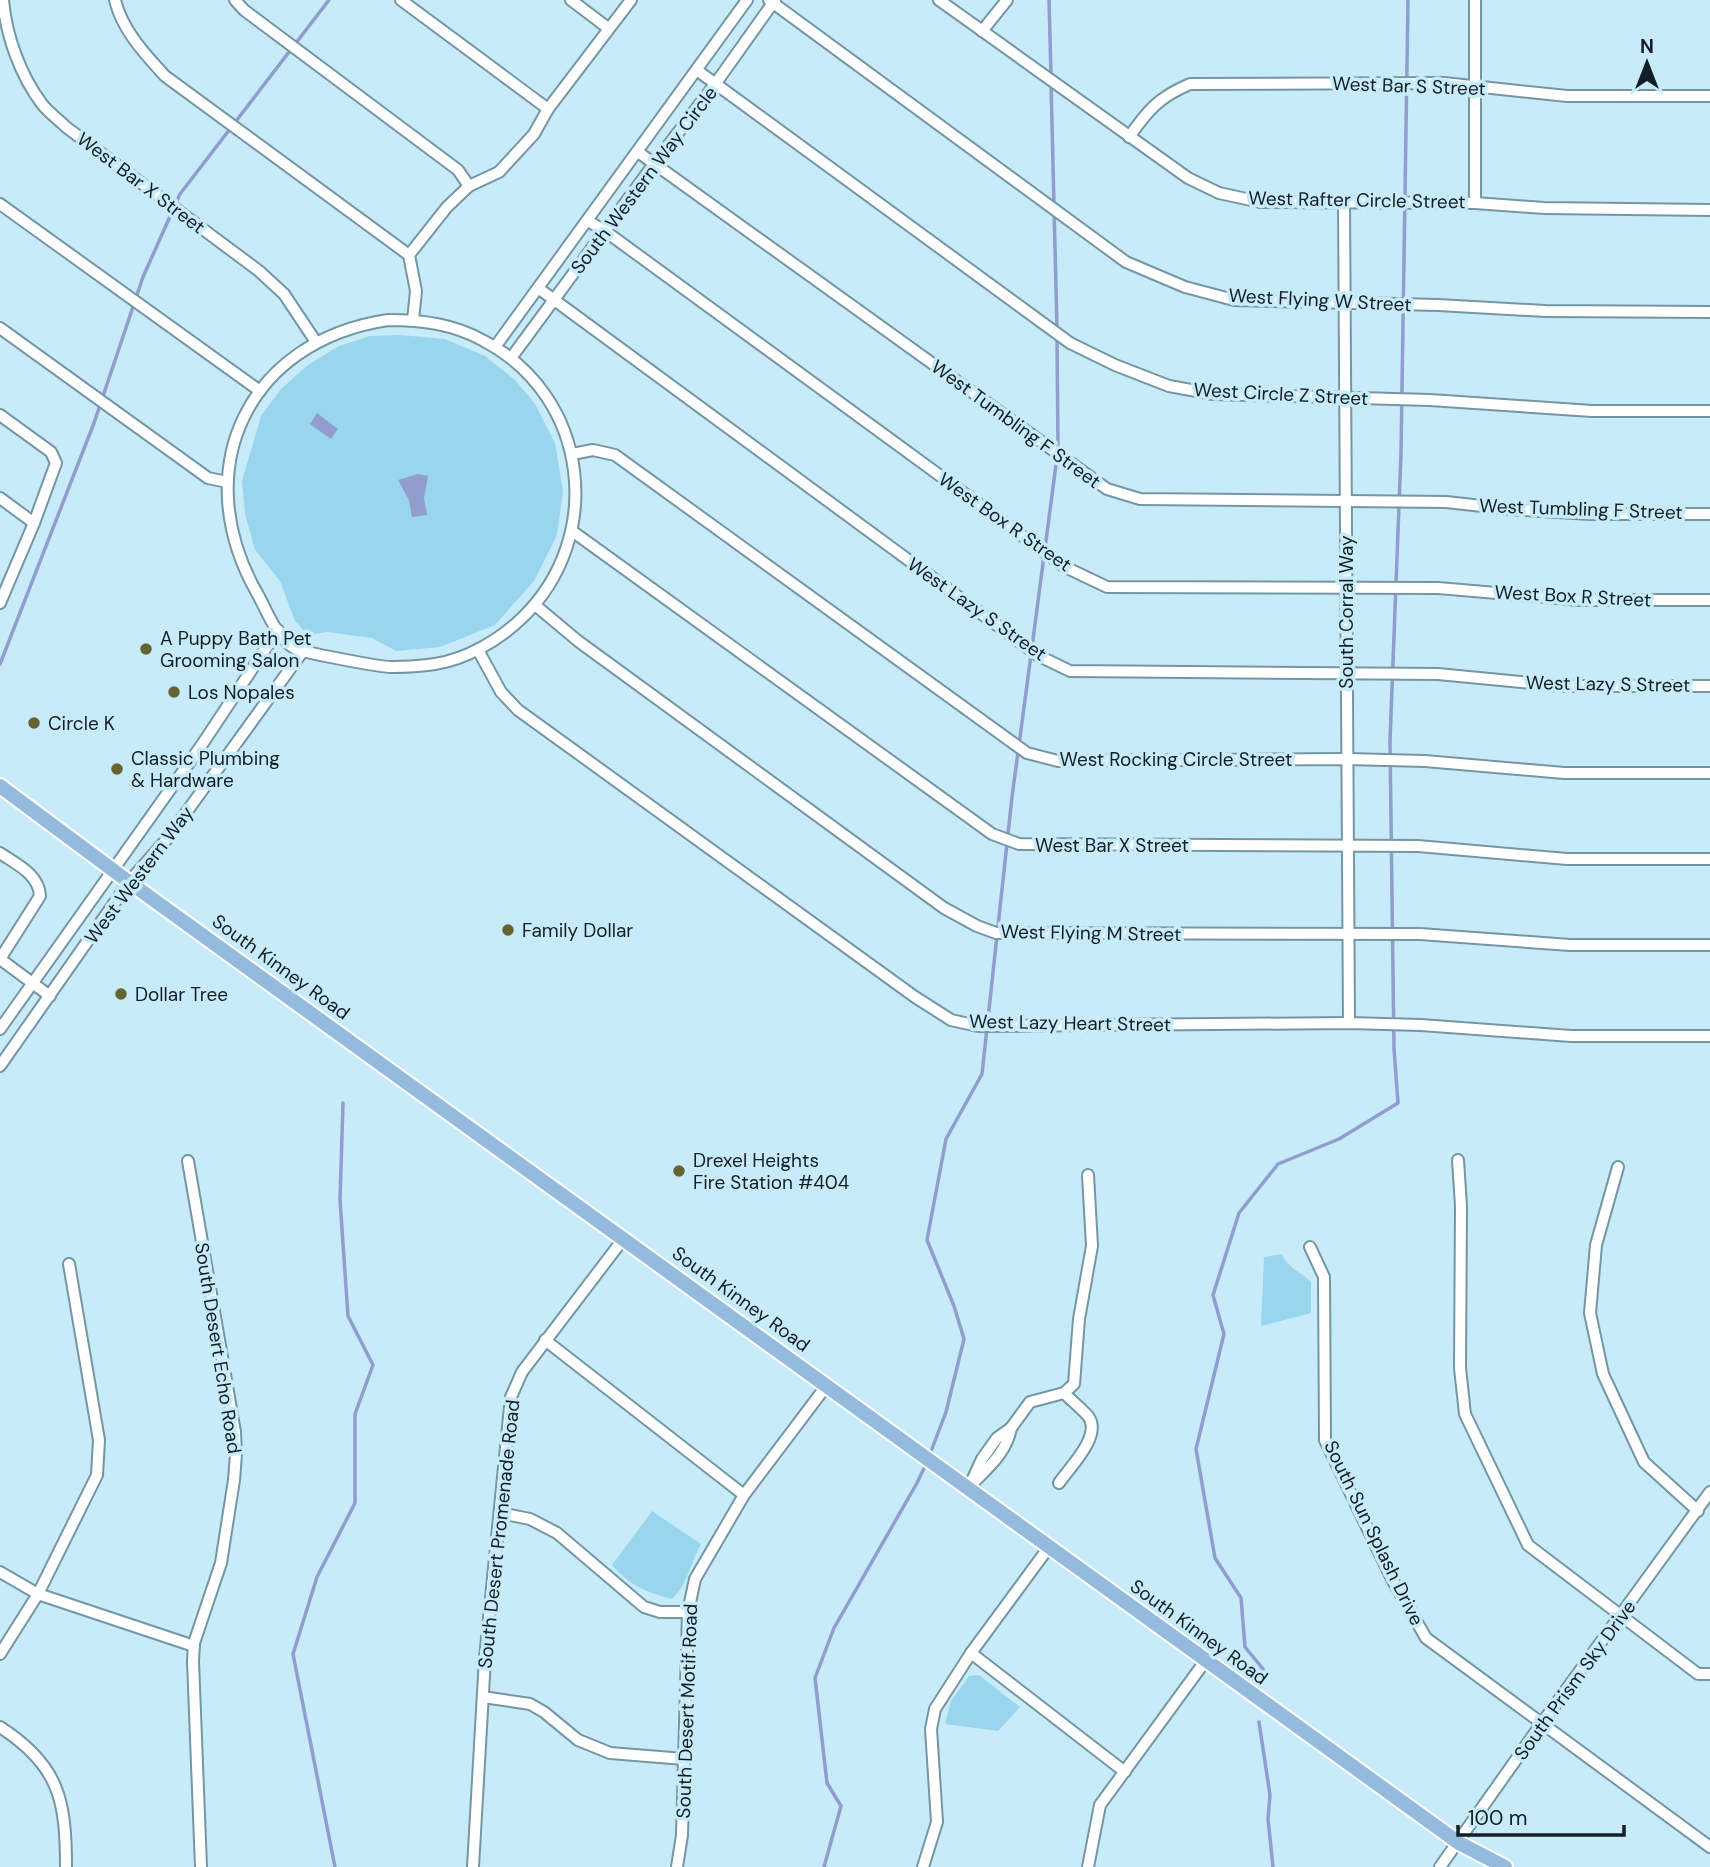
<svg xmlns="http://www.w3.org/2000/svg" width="1710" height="1867" viewBox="0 0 1710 1867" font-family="'DM Sans',sans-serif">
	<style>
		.green { fill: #99d5ed }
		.water { fill: #909dcd }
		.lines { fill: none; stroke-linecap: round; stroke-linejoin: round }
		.stream { stroke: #909dcd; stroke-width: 3.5 }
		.minor-casing { stroke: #7596a3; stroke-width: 14 }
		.major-casing { stroke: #fff; stroke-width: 18 }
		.minor { stroke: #fff; stroke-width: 10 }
		.major { stroke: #94badd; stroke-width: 14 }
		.poi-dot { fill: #666330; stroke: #c8ebfa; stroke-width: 2.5 }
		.labels { text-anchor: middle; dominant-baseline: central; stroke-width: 7; stroke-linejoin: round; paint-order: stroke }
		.street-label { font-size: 19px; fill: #121f24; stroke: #c8ebfa }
		.poi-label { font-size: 19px; fill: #121f24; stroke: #c8ebfa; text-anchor: start }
	</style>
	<rect width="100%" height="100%" fill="#c8ebfa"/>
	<g class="green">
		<path d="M400,335L445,339L485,356L515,380L535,404L555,443L563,491L557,535L534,581L495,625L440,647L396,651L372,638L327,632L314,634L306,633L295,621L280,581L255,550L245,514L242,481L261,416L281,389L308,365L339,346L370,336Z"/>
		<path d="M1282,1254C1289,1270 1299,1270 1311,1282V1313L1261,1326L1264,1257Z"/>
		<path d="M652,1511L701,1544C691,1562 687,1585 672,1599C645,1592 631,1586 612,1565Z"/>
		<path d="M979,1675L1020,1707L998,1731L945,1724L951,1701L969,1676Z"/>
	</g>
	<g class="water">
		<path d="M317,413L338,429L331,439L310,424Z"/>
		<path d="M418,474L428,476L424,498L427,515L412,517L409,500L398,480Z"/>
	</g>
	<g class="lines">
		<g class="stream">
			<path d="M1049,0L1051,75"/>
			<path d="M1051,83L1057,330"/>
			<path d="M1057,338L1058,449"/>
			<path d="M1032,647L1057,457"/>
			<path d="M0,664L94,423L143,277L180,194L329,0"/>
			<path d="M930,1454L946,1412L964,1339L954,1306L927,1240L946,1139L982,1074L1012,797L1031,655"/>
			<path d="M1262,1676L1263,1669L1245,1647L1241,1598L1215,1558L1196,1449L1224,1334L1213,1295L1239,1213L1278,1164L1339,1139L1398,1103L1394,1049L1390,741L1401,453L1408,0"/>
			<path d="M1259,1722L1270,1795L1268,1819L1273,1867"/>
			<path d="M335,1867L293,1654L317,1577L355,1503V1414L373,1365L348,1316L340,1200L343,1103"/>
			<path d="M824,1867L841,1806L827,1783L815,1678L834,1628L917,1483L926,1464"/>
		</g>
		<defs>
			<g id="minor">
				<path d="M3,0C6,35 20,75 42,104C48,112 58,119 66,127L259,271L284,294L316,342"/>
				<path d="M115,0C122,30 145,54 165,76L409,255"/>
				<path d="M235,0L244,10L458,170L469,186"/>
				<path d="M401,0L548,109"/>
				<path d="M571,0L608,28"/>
				<path d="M769,0L1126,262L1185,287L1234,300L1438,305L1545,311L1710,312"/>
				<path d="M939,0L1188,178L1219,193L1260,202L1475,203L1544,208L1710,210"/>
				<path d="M1475,0V203"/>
				<path d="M982,31L1007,0"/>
				<path d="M698,71L1070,343L1115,365L1169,386L1213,394L1430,400L1592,411H1710"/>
				<path d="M1129,137C1148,110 1159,97 1190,84L1444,83L1567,96H1710"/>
				<path d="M638,152L1107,489L1140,499L1446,502L1509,509L1590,514H1710"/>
				<path d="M1344,201L1349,1023"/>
				<path d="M0,204L260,391"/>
				<path d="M588,221L605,231L1065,567L1107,587L1438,588L1580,600H1710"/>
				<path d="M538,288L1039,656L1070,671L1438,674L1562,686H1710"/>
				<path d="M388,320C422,320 454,324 484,341C589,396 606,537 522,618C499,640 467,659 435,664C422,666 405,667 391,667C380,667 300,652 294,648C276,637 267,611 257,593C187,470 247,341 388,320Z"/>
				<path d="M413,320L416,291L409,255L447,207L469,186L499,172L534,134L548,109L631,0"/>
				<path d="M0,328L208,478L227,482"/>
				<path d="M495,347L747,0"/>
				<path d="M511,358L654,164L716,83L775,0"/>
				<path d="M0,415L51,452L56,463L34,523L0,603"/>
				<path d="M572,454L593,450L615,455L1027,753L1058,761L1347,759L1425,761L1564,773H1710"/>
				<path d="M0,498L34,523"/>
				<path d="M572,531L992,834L1019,844L1418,846L1567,859H1710"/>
				<path d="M535,605L578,641L944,908L977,926L996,933L1420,934L1570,945H1710"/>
				<path d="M478,650L501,692L518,710L915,997L951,1020L978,1026L1349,1023L1421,1025L1571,1036H1710"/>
				<path d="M0,853C16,864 39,874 40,896L0,959"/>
				<path d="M0,959L50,996"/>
				<path d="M0,1029L201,746L278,630"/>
				<path d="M0,1066L129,882L167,839L303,651"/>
				<path d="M1458,1160L1461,1206L1460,1368L1465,1414L1528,1545L1698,1674H1710"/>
				<path d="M188,1161L235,1432L236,1454L234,1480L221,1563L194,1643L193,1661L201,1867"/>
				<path d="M1618,1167L1596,1245L1590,1313L1603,1374L1644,1462L1698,1511"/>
				<path d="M1310,1247L1324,1277L1325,1440L1392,1579L1426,1638L1710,1847"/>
				<path d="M545,1340L744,1495"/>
				<path d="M974,1482C990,1466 1007,1451 1011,1428"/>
				<path d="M1059,1483C1070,1467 1103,1435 1088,1416C1081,1408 1072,1401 1064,1393"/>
				<path d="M969,1487L982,1459L997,1438L1011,1428L1030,1402L1064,1393L1074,1384L1079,1319L1092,1246L1088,1175"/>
				<path d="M500,1513L530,1519L557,1533L644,1607L660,1612H688"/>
				<path d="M0,1572L38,1594L194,1646"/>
				<path d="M971,1653L1125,1772"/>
				<path d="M0,1654L38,1594L97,1475L99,1440L69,1264"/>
				<path d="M483,1697L530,1704L544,1712L578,1740L610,1753L684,1759"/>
				<path d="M0,1727C59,1765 66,1800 66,1867"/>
				<path d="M473,1867L485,1658L511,1397L522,1372L624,1238"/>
				<path d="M677,1867L682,1835L688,1612L695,1579L744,1495L827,1385"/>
				<path d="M923,1867L937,1822L931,1729L935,1709L971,1653L1049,1547"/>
				<path d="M1088,1867L1100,1805L1206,1660"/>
				<path d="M1440,1867L1542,1723L1710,1492"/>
			</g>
			<path id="major" d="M0,786L129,882L1459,1843L1505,1867"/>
		</defs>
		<use href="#minor" class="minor-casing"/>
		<use href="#major" class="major-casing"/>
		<use href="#minor" class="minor"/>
		<use href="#major" class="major"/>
	</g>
	<g class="poi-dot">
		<circle cx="146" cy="649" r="7"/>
		<circle cx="174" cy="692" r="7"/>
		<circle cx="34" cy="723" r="7"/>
		<circle cx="117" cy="769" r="7"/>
		<circle cx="508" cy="930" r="7"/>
		<circle cx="121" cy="994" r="7"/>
		<circle cx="679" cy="1171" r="7"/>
	</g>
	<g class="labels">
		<g class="street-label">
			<text transform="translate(1409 86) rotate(2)">West Bar S Street</text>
			<text transform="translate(644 180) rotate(-53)">South Western Way Circle</text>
			<text transform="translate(141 183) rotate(37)">West Bar X Street</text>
			<text transform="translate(1357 200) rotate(1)">West Rafter Circle Street</text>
			<text transform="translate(1320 300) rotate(3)">West Flying W Street</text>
			<text transform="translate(1281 394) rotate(3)">West Circle Z Street</text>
			<text transform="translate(1016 424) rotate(36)">West Tumbling F Street</text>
			<text transform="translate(1581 509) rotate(2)">West Tumbling F Street</text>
			<text transform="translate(1005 522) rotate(35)">West Box R Street</text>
			<text transform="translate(1573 596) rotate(3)">West Box R Street</text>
			<text transform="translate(977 609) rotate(35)">West Lazy S Street</text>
			<text transform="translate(1346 612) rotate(-90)">South Corral Way</text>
			<text transform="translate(1608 684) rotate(1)">West Lazy S Street</text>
			<text x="1176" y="759">West Rocking Circle Street</text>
			<text x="1112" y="845">West Bar X Street</text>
			<text transform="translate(139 875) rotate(-53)">West Western Way</text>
			<text transform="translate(1091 933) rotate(1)">West Flying M Street</text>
			<text transform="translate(281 967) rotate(36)">South Kinney Road</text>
			<text transform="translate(1070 1023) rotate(1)">West Lazy Heart Street</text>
			<text transform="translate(741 1299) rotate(36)">South Kinney Road</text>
			<text transform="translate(218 1348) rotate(81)">South Desert Echo Road</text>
			<text transform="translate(1374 1533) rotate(64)">South Sun Splash Drive</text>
			<text transform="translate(499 1534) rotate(-84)">South Desert Promenade Road</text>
			<text transform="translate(1199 1632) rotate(36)">South Kinney Road</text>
			<text transform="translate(1575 1680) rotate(-54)">South Prism Sky Drive</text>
			<text transform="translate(687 1711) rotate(-88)">South Desert Motif Road</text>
		</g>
		<g class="poi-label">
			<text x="160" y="638">A Puppy Bath Pet<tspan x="160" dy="22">Grooming Salon</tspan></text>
			<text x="188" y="692">Los Nopales</text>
			<text x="48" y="723">Circle K</text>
			<text x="131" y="758">Classic Plumbing<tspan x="131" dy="22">&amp; Hardware</tspan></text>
			<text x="522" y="930">Family Dollar</text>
			<text x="135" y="994">Dollar Tree</text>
			<text x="693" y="1160">Drexel Heights<tspan x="693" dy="22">Fire Station #404</tspan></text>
		</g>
	</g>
	<g transform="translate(1647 63)" stroke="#c8ebfa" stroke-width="5" paint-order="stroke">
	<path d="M0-5L12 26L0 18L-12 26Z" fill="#121f24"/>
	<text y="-10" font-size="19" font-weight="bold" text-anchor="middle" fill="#121f24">N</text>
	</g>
	<path d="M1458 1825v10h166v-10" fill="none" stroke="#121f24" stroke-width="3.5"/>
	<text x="1468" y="1825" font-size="21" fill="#121f24" stroke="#c8ebfa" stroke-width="5" paint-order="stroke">100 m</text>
</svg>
